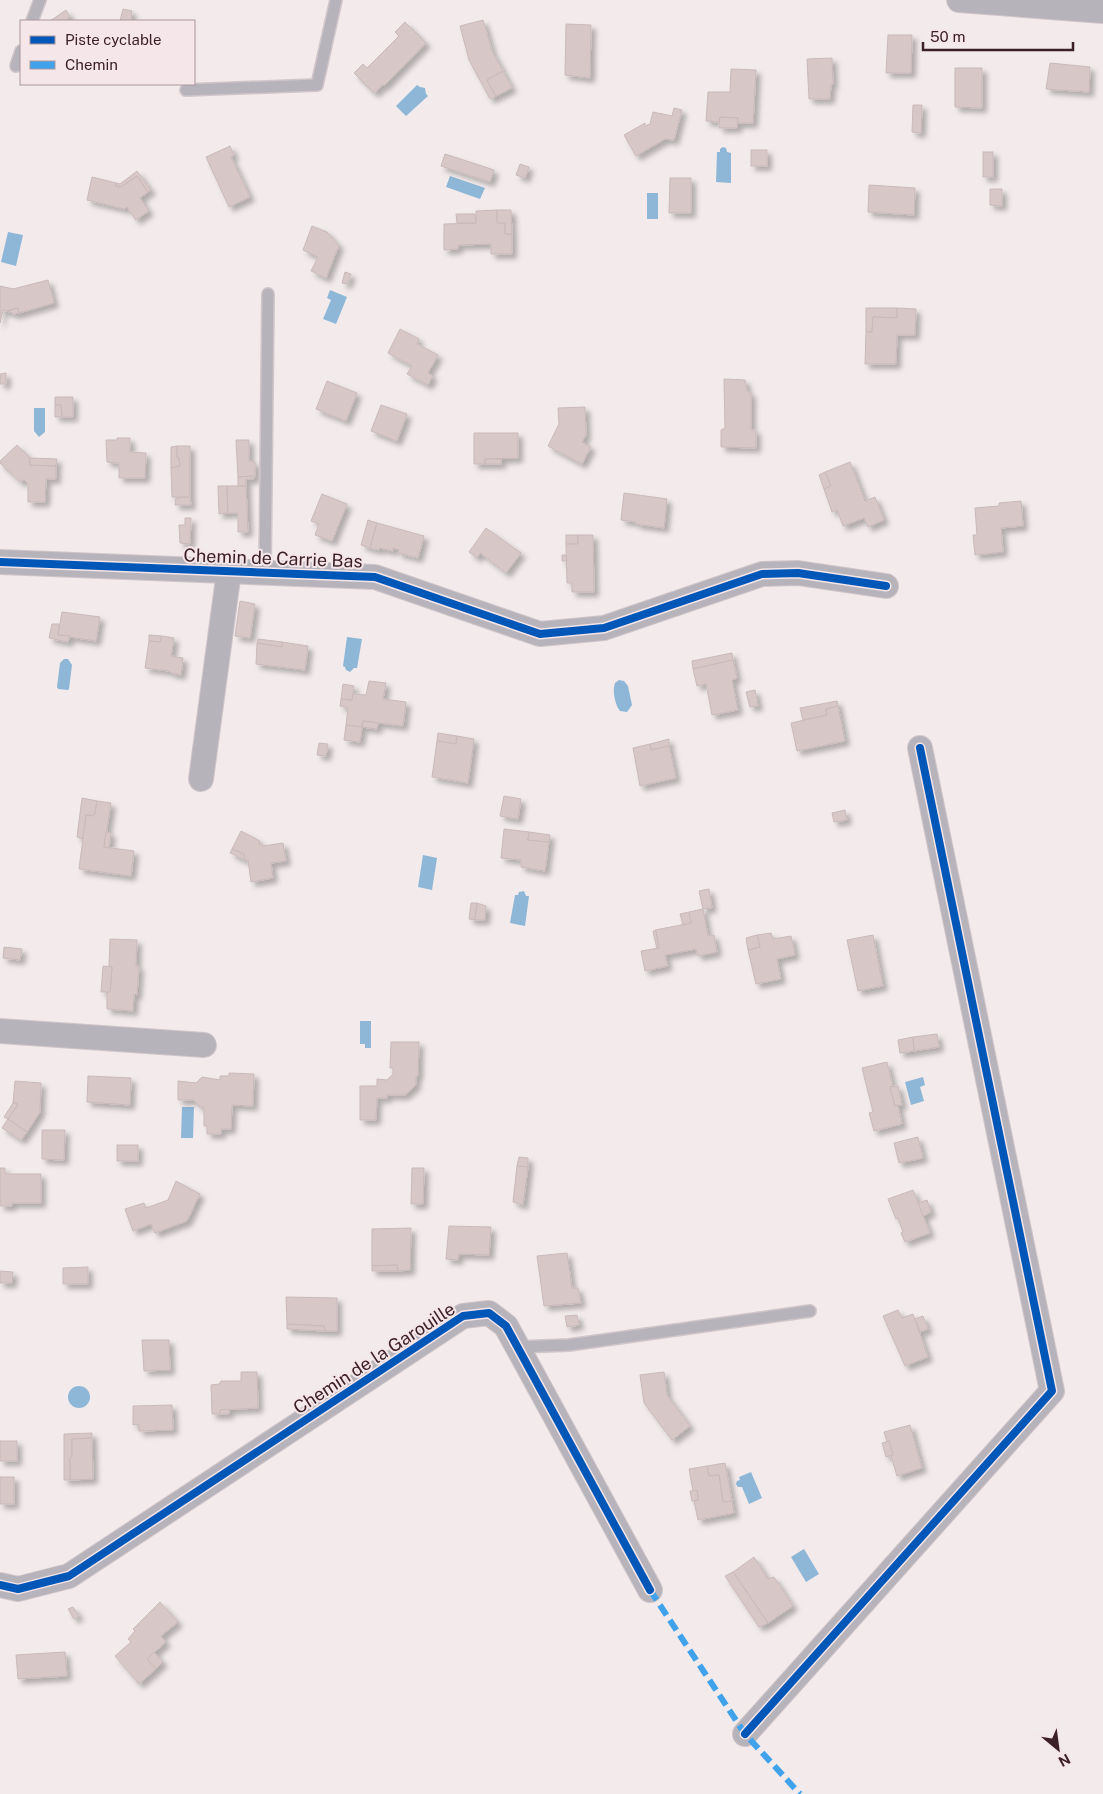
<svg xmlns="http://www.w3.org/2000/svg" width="1103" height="1794" viewBox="0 0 1103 1794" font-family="'Public Sans',sans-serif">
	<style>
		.water { fill: #8eb7d7 }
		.building { fill: #d8c7c7; stroke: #cab9ba; filter: url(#shadow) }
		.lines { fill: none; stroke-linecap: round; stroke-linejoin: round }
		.service-casing { stroke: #d0c6c9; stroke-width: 14 }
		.minor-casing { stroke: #d0c6c9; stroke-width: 26 }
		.service { stroke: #b7b3bb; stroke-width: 11 }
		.minor { stroke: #b7b3bb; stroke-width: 24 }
		.quiet { stroke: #3fa2eb; stroke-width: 6; stroke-dasharray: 12 6; stroke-linecap: butt }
		.cycleway-casing { stroke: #f5e6e9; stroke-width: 11 }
		.cycleway { stroke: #0057b8; stroke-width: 8 }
		.labels { text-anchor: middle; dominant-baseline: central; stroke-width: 4; stroke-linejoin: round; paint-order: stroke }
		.street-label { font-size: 18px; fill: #3b2028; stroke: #f5e6e9 }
	</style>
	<defs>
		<filter id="shadow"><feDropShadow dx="4.5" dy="4.5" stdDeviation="2.5" flood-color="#0004"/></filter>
	</defs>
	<rect width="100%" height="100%" fill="#f2eaeb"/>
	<g class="water">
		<path d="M417,85L420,87L425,88L426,94L428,96L406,116L396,106Z"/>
		<path d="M723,147L726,148L727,152L731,153V183L716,182L717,152H720V149Z"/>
		<path d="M450,176L485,188L480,199L446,187Z"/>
		<rect x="647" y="193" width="11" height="26"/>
		<path d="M8,232L23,235L16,266L1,262Z"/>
		<path d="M330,290L347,297L336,324L323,319L331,300L327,298Z"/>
		<path d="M34,408H45V432L39,437L34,431Z"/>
		<path d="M347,637L362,639L357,668H354L350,672L346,670L345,667L343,666Z"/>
		<path d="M64,659H68L72,665L69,689L68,690L58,689L57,687L60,663Z"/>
		<path d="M619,680L624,681L628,686L632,705L627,712L620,711C615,705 612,691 615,683Z"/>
		<path d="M423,855L437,858L432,890L418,887Z"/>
		<path d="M524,891L526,896H529L525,926L510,923L515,895H518L519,892Z"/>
		<path d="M360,1021H371V1048H365V1044H360Z"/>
		<path d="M923,1077L925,1085L920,1087L924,1101L911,1105L905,1082Z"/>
		<path d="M182,1107H194L193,1138H181Z"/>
		<circle cx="79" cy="1397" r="11"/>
		<path d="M751,1472L762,1498L749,1504L742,1487H738L736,1484L737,1481L740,1480L739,1477Z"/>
		<path d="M804,1549L819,1574L806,1582L791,1557Z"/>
	</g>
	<g class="building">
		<path d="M123,9L132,11L131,21H120Z"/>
		<path d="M66,10L70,17L64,21H50Z"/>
		<path d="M483,20L492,51L503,71L487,80L496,96L490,99L469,60L460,26Z"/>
		<path d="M405,22L426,43L384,86L383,85L374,93L354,73L363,64L367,68L399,36L395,32Z"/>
		<path d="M566,24L591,25L590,78L565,75Z"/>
		<path d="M888,35H912L911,73H886Z"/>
		<path d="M832,58L833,84H831L830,99H809L807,59Z"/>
		<path d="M1050,63L1090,67L1089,92L1046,89Z"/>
		<path d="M955,68H982V108L955,107Z"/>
		<path d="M731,69L756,70L753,123H737L738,118L720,117L719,122L706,121L708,92H730Z"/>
		<path d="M503,71L512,88L496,96L487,80Z"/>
		<path d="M913,105H922L921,133L912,132Z"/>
		<path d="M674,108L682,110L674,140L665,139L636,156L624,135L645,123V126L650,124L653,112L672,116Z"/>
		<path d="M720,117L738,118L737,128H719Z"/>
		<path d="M230,146L234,155L231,157L250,197L229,207L206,157Z"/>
		<rect x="751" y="150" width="16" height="16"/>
		<rect x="983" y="152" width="10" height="25"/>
		<path d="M445,154L494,170L490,182L441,166Z"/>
		<path d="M520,164L529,167L525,178L516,175Z"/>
		<path d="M137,171L151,190L148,192L137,176L121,187L115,186L116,183L120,184Z"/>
		<path d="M137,176L148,192L140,198L149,211L136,220L127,207L125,209L87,200L92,177L116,183L115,186L121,187Z"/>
		<path d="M670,178H691V213H669Z"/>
		<path d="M869,185L915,188L914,215L868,212Z"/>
		<path d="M990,189H1002V206L990,205Z"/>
		<path d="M497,210V223H505V234H512V254H491V244L458,245V249L444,250V224L476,223V211Z"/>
		<path d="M497,210H511L512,234H505V223H497Z"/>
		<path d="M456,214H475L476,223H457Z"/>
		<path d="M312,226L327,232L339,245L326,278L311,271L318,257L303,250Z"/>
		<path d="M345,272L351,274L347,284L342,283Z"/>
		<path d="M48,280L54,303L19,313L18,308L7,311L3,310L0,323V286L13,289Z"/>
		<path d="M18,308L19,313L14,314L7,311Z"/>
		<path d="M866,308H897V318L873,317L872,332H866Z"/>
		<path d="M897,308L916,309L915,335H897L896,364H865L866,332H872L873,317L897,318Z"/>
		<path d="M400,329L419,339L417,344L438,355L428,373L433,376L428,385L407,374L412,366L388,353Z"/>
		<path d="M6,373V384H0V374Z"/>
		<path d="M724,379L745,380L747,391L751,393V430H756V448L721,447V430L725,428Z"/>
		<path d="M327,381L357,393L346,421L316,409Z"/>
		<path d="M55,397H73V417H62L61,405H55Z"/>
		<path d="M55,405H61L62,417H55Z"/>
		<path d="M381,405L407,414L397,441L371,431Z"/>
		<path d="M585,407L586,435L582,442L591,447L582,464L548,446L559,424L558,408Z"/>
		<path d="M474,433H518V458L485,459V464H474Z"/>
		<path d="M117,438H130V452L146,453L145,478H119V463L107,462L106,440H117Z"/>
		<path d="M236,440H249V461L255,462V476L238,477Z"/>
		<path d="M17,445L30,458V465L56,466V479H46L45,502H28V484L24,480L20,482L0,463V461Z"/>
		<path d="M177,446V457L179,458L180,466L171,468V447Z"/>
		<path d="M177,446H190V497H172L171,468L180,466L179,458L177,457Z"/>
		<path d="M30,458L57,459L56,466L30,465Z"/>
		<rect x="485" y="459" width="16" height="5"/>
		<path d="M850,462L865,501L875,497L884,520L868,527L864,518L843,526L837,510L832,512L824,489L831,486L825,472Z"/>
		<path d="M825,472L831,486L824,489L819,475Z"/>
		<path d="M255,476L254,479H246V486H238V477Z"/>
		<path d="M218,486H227L228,513L219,514Z"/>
		<path d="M227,486H246L248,532H238V513H228Z"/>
		<path d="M624,493L667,499L664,528L636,524V522L621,520Z"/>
		<path d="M322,494L347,504L332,541L315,535L319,524L311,521Z"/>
		<path d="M190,497L191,505H175L176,498Z"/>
		<path d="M1021,501L1023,526L1001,528L1003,552L975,555L973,535H977L975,508L999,506V503Z"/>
		<path d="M185,518H191L190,544L180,543L179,525H185Z"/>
		<path d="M368,520L377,523L370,548L361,545Z"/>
		<path d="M377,523L424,536L418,558L398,553L399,550L393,548V551L380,548L379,550L370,548Z"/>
		<path d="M486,528L521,553L506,573L480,553L477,558L469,552Z"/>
		<rect x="566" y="535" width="12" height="9"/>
		<path d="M578,535H593L594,592H572V583H567L566,544H578Z"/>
		<path d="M562,555H566L567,561H562Z"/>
		<path d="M240,601L255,604L250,638L235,636Z"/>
		<path d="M62,612L100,617L96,641L58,635Z"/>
		<path d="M52,624H59L58,635L70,636L68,642L49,638Z"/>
		<path d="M149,635L162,636L160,642L149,641Z"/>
		<path d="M162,636L174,638L171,656L183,658L181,675L171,673L169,671L145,668L149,641L160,642Z"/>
		<path d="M258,639L282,642V647L257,643Z"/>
		<path d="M282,642L308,646L305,670L256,664L257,643L282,647Z"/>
		<path d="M732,653L733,660L693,669L692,661Z"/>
		<path d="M733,660L737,678L732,680L738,710L712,715L706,684L697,686L693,669Z"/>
		<path d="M369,681L386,683L383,699L406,702L403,726L363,721L362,727L346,725L348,708L340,706L341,699L352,700L353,694L366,695Z"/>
		<path d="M343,684L354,686L352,700L341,699Z"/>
		<path d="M755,690L758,706L750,707L746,692Z"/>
		<path d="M837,701L838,706L826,709L827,715L803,720L800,708Z"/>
		<path d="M838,706L845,741L797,751L791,723L827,715L826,709Z"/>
		<path d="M363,721L378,723L377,729L362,727Z"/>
		<path d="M346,725L362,727L360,742L344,740Z"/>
		<path d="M438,733L457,736L456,744L437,741Z"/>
		<path d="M457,736L474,739L468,783L432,777L437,741L456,744Z"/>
		<path d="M669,739V746L651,750L650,744Z"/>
		<path d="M319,743L328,744L326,756L317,755Z"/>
		<path d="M650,744L651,750L669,746L676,778L640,786L633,748Z"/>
		<path d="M504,796L521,799L518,819L500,816Z"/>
		<path d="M82,798L97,801L95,814L92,816L86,815L83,839L77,837Z"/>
		<path d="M97,801L111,803L104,847L134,851L131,876L79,869L86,815L92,816L95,814Z"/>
		<path d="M845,810L847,820L834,822L832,813Z"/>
		<path d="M504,829L529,832L528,840L549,842L545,871L521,867V860L501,858Z"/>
		<path d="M241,831L260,841L259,844L263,846L283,843L286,861L271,863L273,878L251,882L248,860H245L244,854L232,849Z"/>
		<path d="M106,832L111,833L109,848L104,847Z"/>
		<path d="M529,832L550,835L549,842L528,840Z"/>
		<path d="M232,849L244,854L245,860L230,853Z"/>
		<path d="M709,889L712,908L703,909L699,891Z"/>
		<path d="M471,903H477L475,920L469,919Z"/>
		<path d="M477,903L486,906L485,920H475Z"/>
		<path d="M703,909L708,936L714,935L717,952L698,956L696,949L665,955L668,966L645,971L641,951L659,948L655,930L691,923L689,912Z"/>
		<path d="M689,912L691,923L683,925L680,914Z"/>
		<path d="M653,931H656L659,948L657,949Z"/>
		<path d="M771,933L773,939L791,936L795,955L777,959L781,979L756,984L748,950L760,947L757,935Z"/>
		<path d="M757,935L760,947L748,950L746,938Z"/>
		<path d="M873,935L883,986L858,991L847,940Z"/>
		<path d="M110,939L137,940L136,966H139L137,995L134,994L133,1011L107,1009V992H110L112,967L109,966Z"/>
		<path d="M4,947L22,949L20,960L3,958Z"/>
		<path d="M103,966L112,967L110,992H101Z"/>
		<path d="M937,1034L939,1047L914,1051L913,1037Z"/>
		<path d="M913,1037L914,1051L900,1053L898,1040Z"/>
		<path d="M391,1042H419L418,1076H416V1085L405,1095H387V1098H377L376,1120H360V1086H377V1079L387,1080L393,1074V1068H390Z"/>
		<path d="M887,1062L893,1087H890L895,1106H898L902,1124L874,1131L869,1113L873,1112L862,1068Z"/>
		<path d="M229,1073L254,1074L253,1106L232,1105L231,1129H221V1134H207V1126H204V1107H200L194,1100H178V1081L196,1083L202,1077L220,1080V1076H229Z"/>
		<path d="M88,1076L131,1078L130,1105L87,1102Z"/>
		<path d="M15,1081L41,1083L40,1112L27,1132L8,1119L17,1106V1103H13Z"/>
		<path d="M898,1086L902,1105L895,1106L890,1087Z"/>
		<path d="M13,1103H17V1106L8,1119L4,1117Z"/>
		<path d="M8,1119L27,1132L21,1140L2,1128Z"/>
		<path d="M42,1130H65L64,1160L42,1159Z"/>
		<path d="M918,1137L923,1158L899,1163L894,1143Z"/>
		<rect x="117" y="1145" width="21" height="16"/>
		<path d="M519,1157L528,1158V1167L517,1166Z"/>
		<path d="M517,1166L528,1167L523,1205L513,1202Z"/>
		<path d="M0,1168H5V1174H41V1203H12V1206H0Z"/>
		<path d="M412,1168H424L423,1204H411Z"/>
		<path d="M176,1181L200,1194L187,1221L155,1233L151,1224L133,1231L125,1209L144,1203L146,1208L168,1200Z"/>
		<path d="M913,1190L930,1233L905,1242L901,1233L903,1232L898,1218L896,1219L888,1199Z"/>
		<path d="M927,1200L931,1212L923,1216L918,1203Z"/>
		<path d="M449,1226L491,1227L489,1255L459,1254L458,1260L446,1259Z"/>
		<path d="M411,1228L410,1270L398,1271L397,1265L372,1266V1229Z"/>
		<path d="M567,1253L572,1288H578L581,1303L544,1306L537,1256Z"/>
		<path d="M397,1265L398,1271H372V1266Z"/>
		<path d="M88,1267V1284H63V1268Z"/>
		<path d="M0,1271L13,1272L12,1283H0Z"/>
		<path d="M286,1297L337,1298V1331H325L324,1326L287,1324Z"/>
		<path d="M898,1310L902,1318L913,1314L928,1357L905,1366L883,1316Z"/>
		<path d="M577,1315L579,1325L567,1327L565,1316Z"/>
		<path d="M923,1316L928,1329L920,1332L915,1319Z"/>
		<path d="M287,1324L324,1326L325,1331L287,1329Z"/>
		<path d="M142,1340H169L170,1370L144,1371Z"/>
		<path d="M241,1372H257L258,1408L220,1410V1414H212L211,1385L219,1384L221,1381H241Z"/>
		<path d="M664,1372L667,1395L690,1426L672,1440L644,1403L640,1375Z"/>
		<path d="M172,1405L173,1430L139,1431V1424L133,1425V1406Z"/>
		<path d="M229,1409V1414H220V1410Z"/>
		<path d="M910,1425L922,1468L897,1476L891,1456L893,1455L889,1441L887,1442L884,1432Z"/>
		<path d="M92,1433V1438L72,1439V1457L70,1459V1480H64V1434Z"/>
		<path d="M92,1438L93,1479L70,1480V1459L72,1457V1439Z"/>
		<rect x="0" y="1441" width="17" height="20"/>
		<path d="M889,1441L893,1455L886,1457L882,1443Z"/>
		<path d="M725,1463L732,1501L723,1502L719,1475L709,1476L707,1466Z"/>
		<path d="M707,1466L709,1476L719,1475L723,1502L732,1501L734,1513L698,1520L694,1501L698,1500L697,1490L693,1491L689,1469Z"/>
		<rect x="0" y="1477" width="14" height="27"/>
		<path d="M697,1490L698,1500L692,1501L690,1491Z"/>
		<path d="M754,1557L768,1579L774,1577L793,1606L768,1623L733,1572Z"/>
		<path d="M733,1572L768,1623L759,1627L725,1576Z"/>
		<path d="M160,1602L178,1622L161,1636L166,1642L147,1659L156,1669L139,1684L115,1656L131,1642L128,1639L135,1631L133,1629Z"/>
		<path d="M73,1607L79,1616L74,1619L68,1609Z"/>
		<path d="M65,1652L67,1676L18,1679L16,1655Z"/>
		<path d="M154,1652L163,1662L156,1669L147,1659Z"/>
	</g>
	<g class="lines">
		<defs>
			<g id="service">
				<path d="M32,21L40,0"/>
				<path d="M16,66L21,51"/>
				<path d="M186,90L317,85L336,0"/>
				<path d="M265,572L268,294"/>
				<path d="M518,1347L569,1345L810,1311"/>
			</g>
			<g id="minor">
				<path d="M959,0L1103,11"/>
				<path d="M0,562L375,577L540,634L604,628L762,574L798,573L886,586"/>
				<path d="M201,779L229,571"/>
				<path d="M0,1031L204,1045"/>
				<path d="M0,1585L18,1589L69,1576L463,1316L489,1313L506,1326L650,1590"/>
				<path d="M745,1734L1052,1391L920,748"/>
			</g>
		</defs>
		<use href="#service" class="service-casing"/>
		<use href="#minor" class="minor-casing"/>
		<use href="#service" class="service"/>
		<use href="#minor" class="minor"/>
		<path class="quiet" d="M650,1590L745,1734L800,1794"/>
		<defs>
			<g id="cycleway">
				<path d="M0,562L375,577L540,634L604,628L762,574L798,573L886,586"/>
				<path d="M0,1585L18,1589L69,1576L463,1316L489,1313L506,1326L650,1590"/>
				<path d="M745,1734L1052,1391L920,748"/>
			</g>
		</defs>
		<use href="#cycleway" class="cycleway-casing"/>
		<use href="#cycleway" class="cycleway"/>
	</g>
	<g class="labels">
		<g class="street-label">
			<text transform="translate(273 558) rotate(2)">Chemin de Carrie Bas</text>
			<text transform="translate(374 1358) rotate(-33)">Chemin de la Garouille</text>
		</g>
	</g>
	<rect x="20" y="20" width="175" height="65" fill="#f5e6e9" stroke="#ab979c"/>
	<rect x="30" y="36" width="25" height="8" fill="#0057b8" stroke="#ab979c"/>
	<text x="65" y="45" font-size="15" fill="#3b2028">Piste cyclable</text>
	<rect x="30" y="61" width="25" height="8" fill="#3fa2eb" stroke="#ab979c"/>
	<text x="65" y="70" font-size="15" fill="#3b2028">Chemin</text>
	<g transform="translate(1058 1749) rotate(151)" stroke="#f5e6e9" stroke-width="4" paint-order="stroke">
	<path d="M0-4L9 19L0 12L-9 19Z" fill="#3b2028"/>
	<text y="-8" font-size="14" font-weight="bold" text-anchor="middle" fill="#3b2028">N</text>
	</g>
	<path d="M923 42v8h150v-8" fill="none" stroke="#3b2028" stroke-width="2.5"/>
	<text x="930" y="42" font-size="15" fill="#3b2028" stroke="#f5e6e9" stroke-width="4" paint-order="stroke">50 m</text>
</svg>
